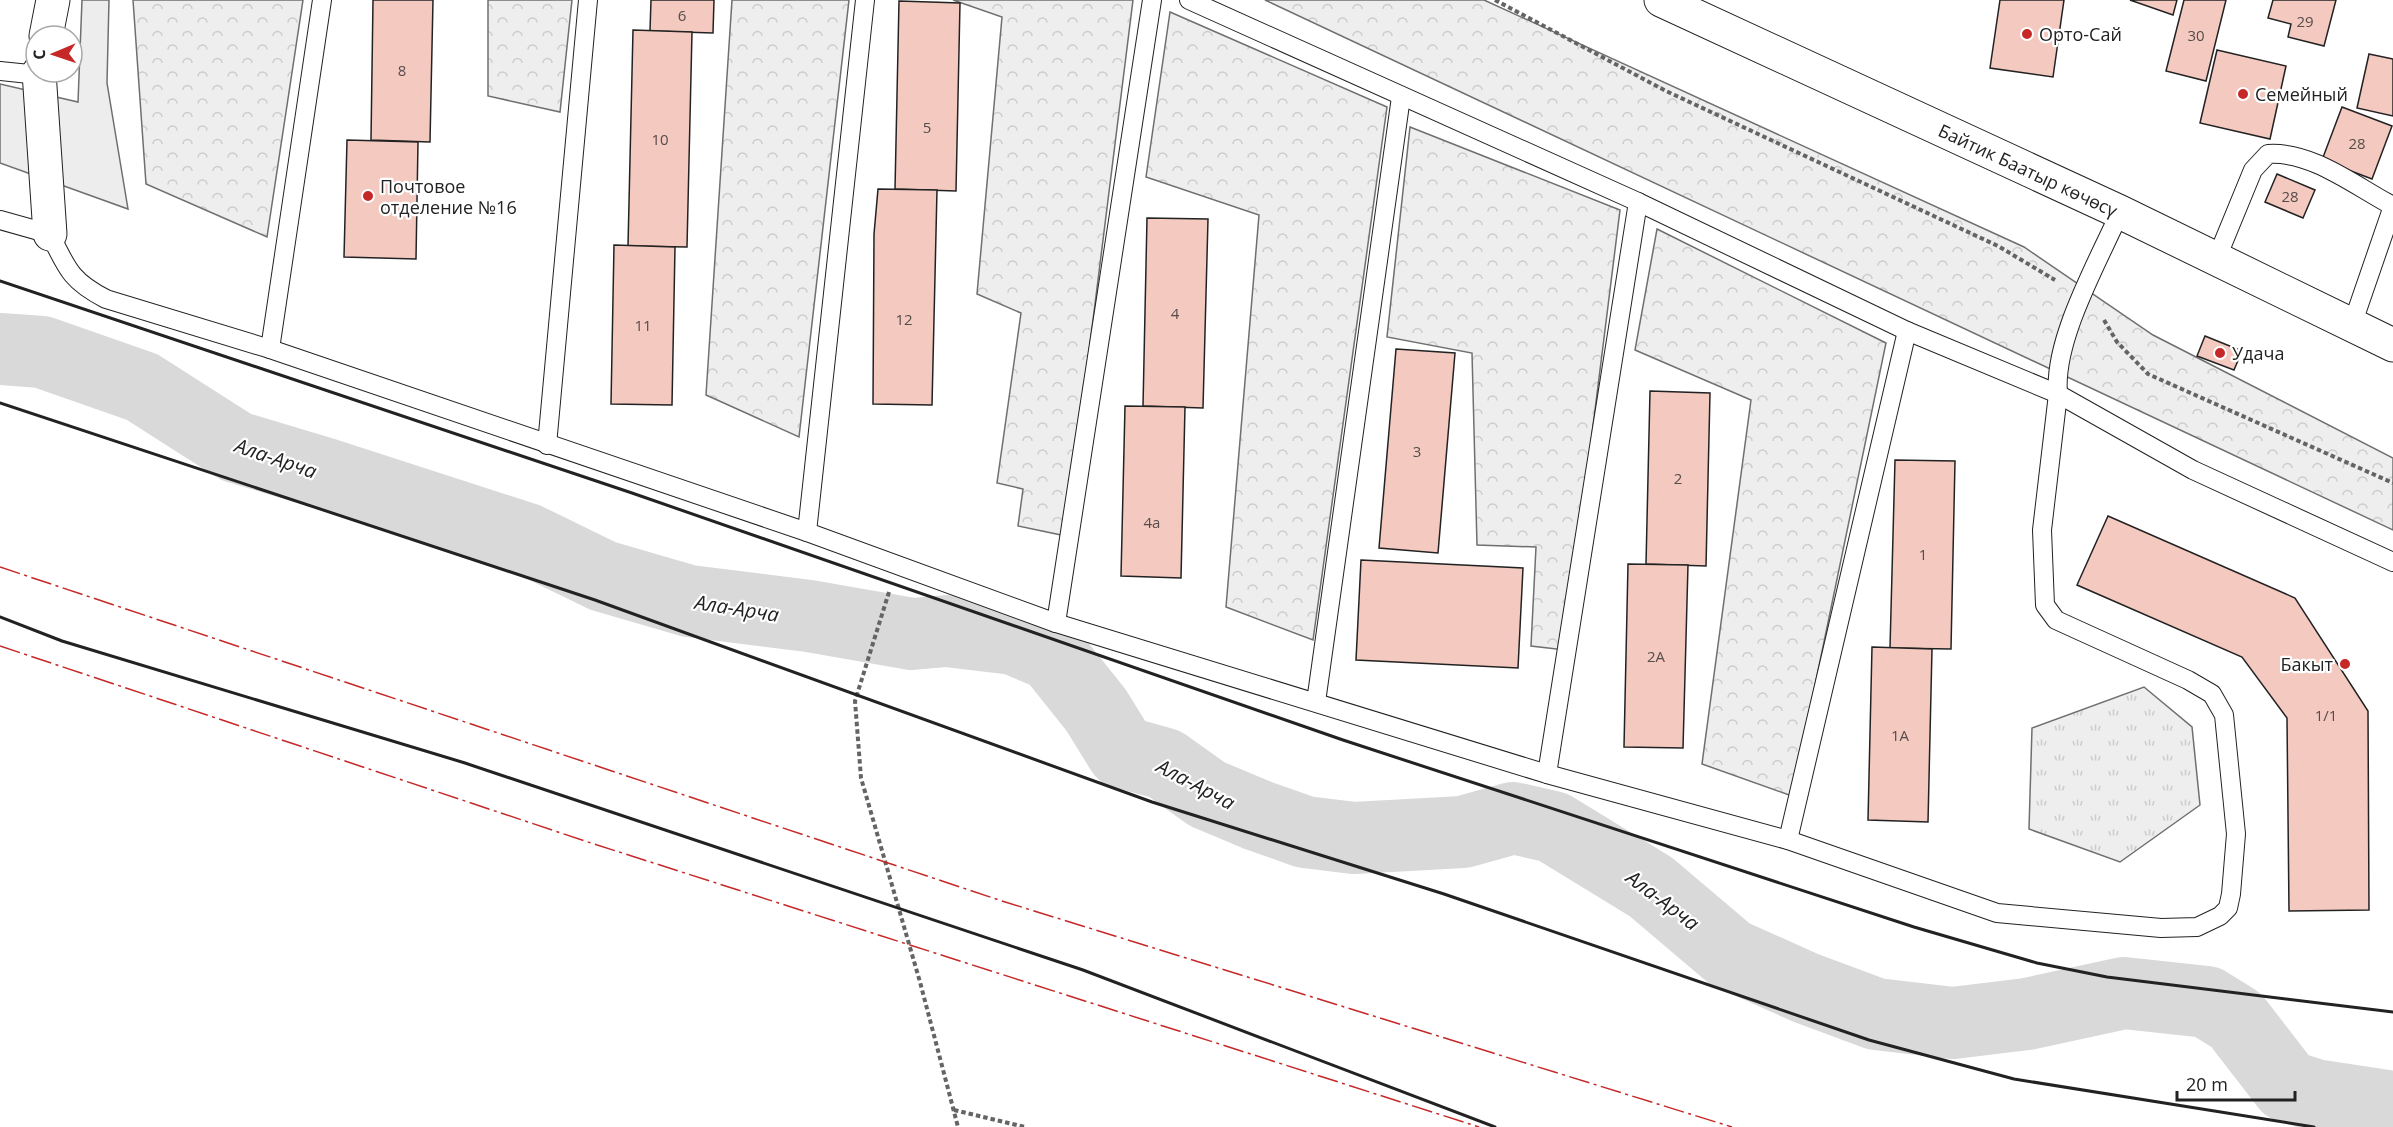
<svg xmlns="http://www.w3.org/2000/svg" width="2393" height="1127" viewBox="0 0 2393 1127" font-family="'Open Sans',sans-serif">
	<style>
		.forest { fill: url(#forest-crowns); stroke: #6f6f6f; stroke-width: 1.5 }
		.park { fill: url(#park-tufts); stroke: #6f6f6f; stroke-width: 1.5 }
		.parking { fill: #ededed; stroke: #6f6f6f; stroke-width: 1.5 }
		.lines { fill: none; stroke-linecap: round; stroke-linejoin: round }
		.river { stroke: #d9d9d9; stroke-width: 72 }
		.building { fill: #f3c9c0; stroke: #222; stroke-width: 1.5 }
		.lane-casing { stroke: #222; stroke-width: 20 }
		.street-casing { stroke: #222; stroke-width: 35 }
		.secondary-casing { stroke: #222; stroke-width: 35 }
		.path { stroke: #646464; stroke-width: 4; stroke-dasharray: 4.5 3; stroke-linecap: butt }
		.lane { stroke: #fff; stroke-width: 18 }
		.street { stroke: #fff; stroke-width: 33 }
		.secondary { stroke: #fff; stroke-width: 33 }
		.wall { stroke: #222; stroke-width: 3 }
		.power { stroke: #c62828; stroke-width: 1.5; stroke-dasharray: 21 4.5 3 4.5; stroke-linecap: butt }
		.poi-dot { fill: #c62828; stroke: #fff; stroke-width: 2 }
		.labels { text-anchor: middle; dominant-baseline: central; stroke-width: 4.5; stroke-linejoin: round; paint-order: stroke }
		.number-label { font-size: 15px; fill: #564c4a }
		.poi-label { font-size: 18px; fill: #222; stroke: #fff; text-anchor: start }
		.street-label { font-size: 18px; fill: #222; stroke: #fff }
		.water-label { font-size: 20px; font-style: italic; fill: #222; stroke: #fff }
	</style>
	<defs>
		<pattern id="forest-crowns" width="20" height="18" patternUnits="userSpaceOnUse" patternTransform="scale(1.5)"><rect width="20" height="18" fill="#eee"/><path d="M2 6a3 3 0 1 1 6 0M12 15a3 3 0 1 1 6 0" fill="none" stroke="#ccc"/></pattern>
		<pattern id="park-tufts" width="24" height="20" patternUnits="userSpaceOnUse" patternTransform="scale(1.5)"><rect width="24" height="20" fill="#eee"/><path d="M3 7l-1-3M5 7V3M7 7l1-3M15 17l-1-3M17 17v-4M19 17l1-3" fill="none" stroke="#ccc"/></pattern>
	</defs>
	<rect width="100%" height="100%" fill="#fff"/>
	<g class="forest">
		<path d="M133,0H303L267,237L146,184Z"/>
		<path d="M488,0H572L560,112L488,96Z"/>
		<path d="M732,0H849L799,437L706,395Z"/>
		<path d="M953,0H1133L1066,536L1018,526L1023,489L997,483L1021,313L977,294L1002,17Z"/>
		<path d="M1265,0H1484L2024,247L2153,335L2393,458V530Z"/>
		<path d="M1170,12L1387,107L1313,640L1226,607L1259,215L1146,177Z"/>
		<path d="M1410,127L1620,210L1565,650L1531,646L1536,547L1477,545L1472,353L1387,337Z"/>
		<path d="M1657,229L1886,343L1792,796L1702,764L1751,400L1635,350Z"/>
	</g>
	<path class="park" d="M2144,687L2192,727L2200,805L2120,862L2029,829L2032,728Z"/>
	<path class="parking" d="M82,0H109L107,83L128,209L0,163V84L78,102Z"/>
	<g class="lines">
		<path class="river" d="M0,349L42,352L142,387L236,447L326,474L527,539L603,576L689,601L809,616L912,634L947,631L1014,639L1052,655L1096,710L1122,752L1165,764L1207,794L1257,815L1305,832L1354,838L1463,832L1513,818L1553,827L1651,887L1730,954L1806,988L1876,1014L1953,1023L2027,1014L2124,993L2207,1002L2236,1020L2287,1086L2315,1095L2393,1107"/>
	</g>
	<g class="building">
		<path d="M373,0H433L430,142L371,140Z"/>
		<path d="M651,0H714L713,33L650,31Z"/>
		<path d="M2000,0H2064L2053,77L1990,68Z"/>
		<path d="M2130,0H2177L2173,15Z"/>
		<path d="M2184,0H2226L2206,81L2166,71Z"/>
		<path d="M2273,0H2336L2324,46L2288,37L2291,24L2268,18Z"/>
		<path d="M899,1L960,3L956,191L895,189Z"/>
		<path d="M633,30L692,32L687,247L628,246Z"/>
		<path d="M2217,50L2286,66L2270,139L2200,123Z"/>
		<path d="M2369,54L2393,59V116L2357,108Z"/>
		<path d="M2342,107L2392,126L2372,179L2322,160Z"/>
		<path d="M347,140L418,142L416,259L344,257Z"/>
		<path d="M2277,174L2315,190L2303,218L2265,202Z"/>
		<path d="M878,189L937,190L932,405L873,404L874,234Z"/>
		<path d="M1147,218L1208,219L1203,408L1143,406Z"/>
		<path d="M614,245L675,247L672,405L611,404Z"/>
		<path d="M2205,336L2242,351L2234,370L2197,356Z"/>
		<path d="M1396,349L1455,353L1438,553L1379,548Z"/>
		<path d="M1650,391L1710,393L1706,566L1646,564Z"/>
		<path d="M1125,406L1185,407L1181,578L1121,576Z"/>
		<path d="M1895,460L1955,461L1951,649L1890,648Z"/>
		<path d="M2108,516L2295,598L2368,711L2369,910L2289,911L2287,718L2242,657L2077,585Z"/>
		<path d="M1361,560L1523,568L1518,668L1356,660Z"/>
		<path d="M1628,564L1688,565L1683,748L1624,747Z"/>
		<path d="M1872,647L1932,649L1928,822L1868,820Z"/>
	</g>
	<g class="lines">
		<defs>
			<g id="lane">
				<path d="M1189,0L1638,202L1907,331L2058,394L2193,470L2393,562"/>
				<path d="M0,71L39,75"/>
				<path d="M0,220L50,234C67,269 71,281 106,299L270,349L807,532L1056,623L1547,774L1788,840L1997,913L2161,928L2197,927L2220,916L2228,908L2231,894L2236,834L2224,715L2212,694L2188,680L2056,620L2045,605L2042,530L2058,394C2053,340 2098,262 2120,212"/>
				<path d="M2216,260L2253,170L2268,154C2312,151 2355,186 2393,206"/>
				<path d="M2352,325L2393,206"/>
				<path d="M270,349L322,0"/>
				<path d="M547,445L588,0"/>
				<path d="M807,532L865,0"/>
				<path d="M1056,623L1152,0"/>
				<path d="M1316,702L1401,97"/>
				<path d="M1547,774L1638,202"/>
				<path d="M1788,840L1907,331"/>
			</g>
			<g id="street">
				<path d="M46,36L53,0"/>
				<path d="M39,72L50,234"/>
			</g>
			<path id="secondary" d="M1661,0L2120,212L2393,345"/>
		</defs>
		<use href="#lane" class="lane-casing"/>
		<use href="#street" class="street-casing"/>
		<use href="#secondary" class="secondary-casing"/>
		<g class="path">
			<path d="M1495,0L1666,91L1998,246L2055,280"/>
			<path d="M2104,320L2117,342L2148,374L2393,483"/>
			<path d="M889,592L855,701L861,778L920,982L958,1127"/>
			<path d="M954,1110L1025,1127"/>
		</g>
		<use href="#lane" class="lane"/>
		<use href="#street" class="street"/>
		<use href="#secondary" class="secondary"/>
		<g class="wall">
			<path d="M0,281L632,493L1343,740L1914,927L2037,963L2107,977L2393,1012"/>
			<path d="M0,403L595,600L1152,802L1444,894L1869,1040L2014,1079L2314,1127"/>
			<path d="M0,617L62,641L465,763L1083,970L1495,1127"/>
		</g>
		<g class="power">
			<path d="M0,567L1002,901L1732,1127"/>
			<path d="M0,646L591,843L1479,1127"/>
		</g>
	</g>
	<g class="poi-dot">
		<circle cx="2027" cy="34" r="6"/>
		<circle cx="2243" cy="94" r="6"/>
		<circle cx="368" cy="196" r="6"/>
		<circle cx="2220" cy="353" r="6"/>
		<circle cx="2345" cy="664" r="6"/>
	</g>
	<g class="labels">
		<g class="number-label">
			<text x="682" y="15">6</text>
			<text x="2305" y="21">29</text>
			<text x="2196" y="35">30</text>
			<text x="402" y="70">8</text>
			<text x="927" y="127">5</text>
			<text x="660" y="139">10</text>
			<text x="2357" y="143">28</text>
			<text x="2290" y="196">28</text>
			<text x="1175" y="313">4</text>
			<text x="904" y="319">12</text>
			<text x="643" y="325">11</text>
			<text x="1417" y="451">3</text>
			<text x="1678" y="478">2</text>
			<text x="1152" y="522">4а</text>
			<text x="1923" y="554">1</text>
			<text x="1656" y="656">2А</text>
			<text x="2326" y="715">1/1</text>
			<text x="1900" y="735">1А</text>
		</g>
		<g class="poi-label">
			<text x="2039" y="34">Орто-Сай</text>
			<text x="2255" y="94">Семейный</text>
			<text x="380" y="186">Почтовое<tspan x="380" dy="21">отделение №16</tspan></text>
			<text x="2232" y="353">Удача</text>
			<text x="2333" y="664" text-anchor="end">Бакыт</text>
		</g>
		<g class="street-label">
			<text transform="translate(2028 170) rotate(25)">Байтик Баатыр көчөсү</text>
		</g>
		<g class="water-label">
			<text transform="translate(276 458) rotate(19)">Ала-Арча</text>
			<text transform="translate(737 608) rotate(9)">Ала-Арча</text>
			<text transform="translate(1196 784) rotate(28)">Ала-Арча</text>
			<text transform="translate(1663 900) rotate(37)">Ала-Арча</text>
		</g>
	</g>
	<g transform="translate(54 54) rotate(268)"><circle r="28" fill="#ffffff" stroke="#a7a7a7" stroke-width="1.5"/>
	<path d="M0-4.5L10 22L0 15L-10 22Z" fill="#c62828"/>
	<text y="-9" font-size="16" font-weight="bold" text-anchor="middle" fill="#222222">С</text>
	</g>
	<path d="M2177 1091v9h118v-9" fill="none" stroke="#222222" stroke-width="3"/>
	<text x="2186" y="1091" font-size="18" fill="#222222" stroke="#ffffff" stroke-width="4.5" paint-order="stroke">20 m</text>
</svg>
